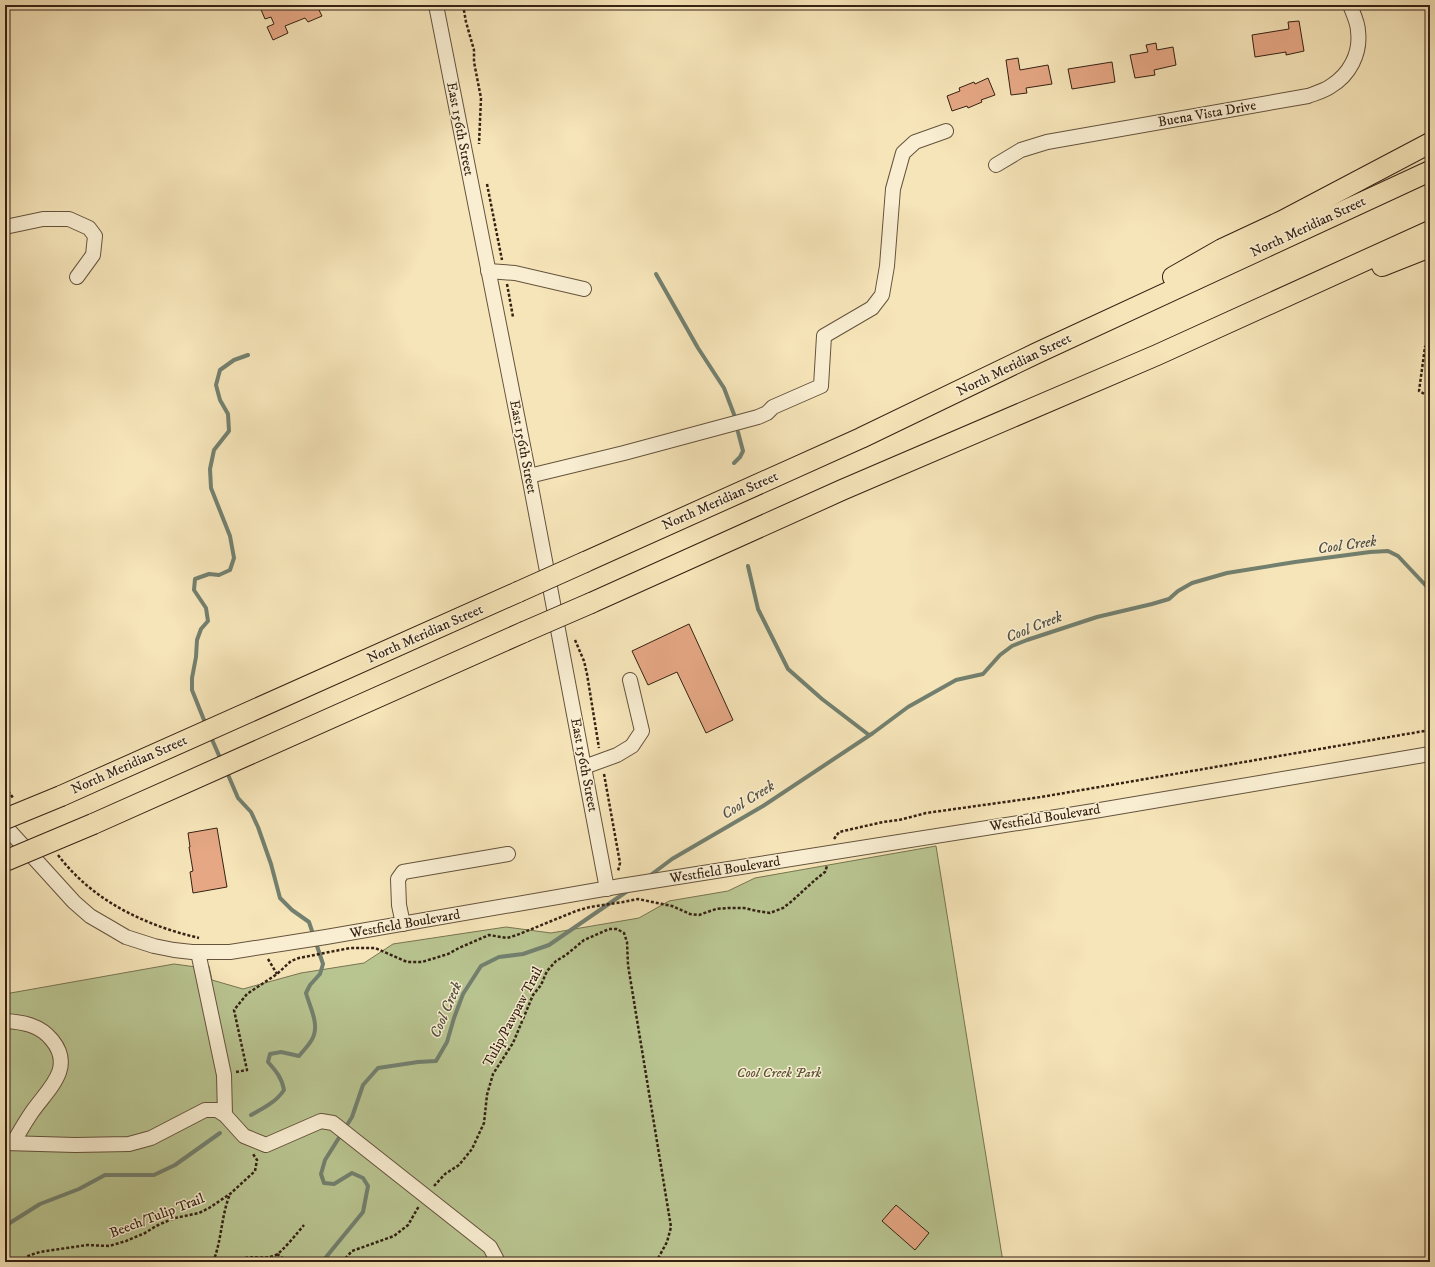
<svg xmlns="http://www.w3.org/2000/svg" width="1435" height="1267" viewBox="0 0 1435 1267" font-family="'IM FELL DW Pica',serif">
	<style>
		.green { fill: #b9c591; stroke: #777452 }
		.lines { fill: none; stroke-linecap: round; stroke-linejoin: round }
		.stream { stroke: #73806f; stroke-width: 4 }
		.building { fill: #e5a784; stroke: #352214 }
		.minor-casing { stroke: #65533d; stroke-width: 16 }
		.highway-casing { stroke: #352214; stroke-width: 22 }
		.path { stroke: #352214; stroke-width: 2.5; stroke-dasharray: 3 2; stroke-linecap: butt }
		.minor { stroke: #f9eed2; stroke-width: 14 }
		.highway { stroke: #f6e5b9; stroke-width: 20 }
		.highway-bridge-casing { stroke: #352214; stroke-width: 22; stroke-linecap: butt }
		.highway-bridge { stroke: #f6e5b9; stroke-width: 20 }
		.labels { text-anchor: middle; dominant-baseline: central; stroke-width: 3; stroke-linejoin: round; paint-order: stroke }
		.street-label { font-size: 14px; fill: #352214; stroke: #f9eed2 }
		.park-label { font-size: 14px; font-style: italic; fill: #5d533a; stroke: #f9eed2 }
		.water-label { font-size: 15px; font-style: italic; fill: #545142; stroke: #f9eed2 }
	</style>
	<rect width="100%" height="100%" fill="#f6e5b9"/>
	<filter id="stains"><feTurbulence type="fractalNoise" baseFrequency=".005" numOctaves="4"/><feColorMatrix values="0 0 0 0 .2 0 0 0 0 .09 0 0 0 0 .02 0 0 0 .5 -.17"/></filter>
	<radialGradient id="worn" r=".72"><stop offset=".6" stop-color="#630" stop-opacity="0"/><stop offset="1" stop-color="#630" stop-opacity=".3"/></radialGradient>
	<path class="green" d="M936,846L1003,1262H5V994L174,964L196,967L209,966L212,980L243,989L301,973L364,963L393,944L506,927L551,933L639,918L669,901L728,891L755,878Z"/>
	<g class="lines">
		<g class="stream">
			<path d="M656,274L698,348L724,388L735,417"/>
			<path d="M734,463L740,457L743,451L738,432"/>
			<path d="M748,566L758,609L788,669L822,699L869,735"/>
			<path d="M206,725L192,690V678L196,657L197,640L201,629L208,621L206,608L194,590L195,579L209,574L219,575L230,570L234,558L230,536L211,488L210,469L214,450L229,431L228,414L220,400L216,385L220,370L234,360L248,355"/>
			<path d="M210,735L221,760"/>
			<path d="M226,770L238,798L251,812L258,827L271,864L280,898L292,910L309,922L323,964L320,974L310,985L306,993C310,1008 321,1026 311,1041C308,1046 303,1051 299,1056L281,1052L270,1054L268,1062C276,1071 282,1078 284,1090C276,1102 264,1108 251,1115"/>
			<path d="M648,877L672,859L763,806L873,733L908,707L956,680L983,674L1000,655L1012,646L1027,640L1097,617L1152,604L1169,599L1178,591L1192,583L1227,573L1295,562L1370,552L1388,551L1398,556L1430,590"/>
			<path d="M5,1226L40,1204L79,1189L105,1175H154L175,1165L220,1133"/>
			<path d="M322,1262L363,1212L368,1186L363,1178L352,1173L334,1184L324,1183L321,1174L325,1160L352,1117L363,1085L378,1068L418,1062L436,1061L447,1042L454,1018L463,994L481,966L499,957L523,954L549,945L629,890"/>
		</g>
	</g>
	<g class="building">
		<path d="M259,5H332L319,10L322,16L308,22L305,18L285,26L288,33L273,40L267,27L274,24L271,17L265,19Z"/>
		<path d="M1299,21L1304,51L1286,55V52L1255,57L1252,35L1289,29L1288,22Z"/>
		<path d="M1156,43L1157,50L1173,47L1176,65L1154,70L1155,75L1135,78L1130,55L1148,52L1146,45Z"/>
		<path d="M1018,58L1020,70L1048,65L1052,84L1026,88L1027,93L1011,95L1006,60Z"/>
		<path d="M1112,62L1115,82L1072,89L1068,69Z"/>
		<path d="M988,78L995,95L981,100L982,102L968,108L967,106L952,111L947,96L960,91L959,88L974,82L975,84Z"/>
		<path d="M689,624L733,720L706,733L677,672L648,685L632,651Z"/>
		<path d="M217,828L227,887L193,893L190,872L193,871L189,847H190L188,833Z"/>
		<path d="M896,1205L929,1233L915,1250L882,1221Z"/>
	</g>
	<g class="lines">
		<defs>
			<g id="minor">
				<path d="M436,5L529,476L607,889"/>
				<path d="M996,165L1021,150L1047,142L1308,96C1316,93 1324,91 1331,86C1349,75 1361,54 1358,31C1358,23 1353,13 1350,5"/>
				<path d="M5,227L43,219H69L89,228L95,236L93,255L77,277"/>
				<path d="M488,271L515,273L584,289"/>
				<path d="M529,476L624,453L758,417L767,413L773,407L821,386L824,336L872,308L882,295L887,266L893,189L903,153L915,142L946,131"/>
				<path d="M584,767L617,755L632,746L642,731L630,680"/>
				<path d="M5,826L74,902L90,916L109,927L126,937L154,946L174,950L192,952H230L326,937L621,886L1100,810L1430,754"/>
				<path d="M403,924L399,905L398,879L403,872L508,854"/>
				<path d="M198,952L224,1075L225,1115"/>
				<path d="M5,1021C23,1022 40,1025 52,1040C75,1068 48,1089 32,1112C25,1122 19,1133 13,1143"/>
				<path d="M5,1143L75,1145L129,1144L151,1138L205,1110H217L225,1115L244,1136L266,1145L321,1121L333,1123L490,1247L498,1262"/>
			</g>
			<g id="highway">
				<path d="M1382,266L1430,247"/>
				<path d="M1173,277L1222,249L1282,221L1430,143"/>
				<path d="M585,562L861,438L1037,353L1430,171"/>
				<path d="M591,603L842,490L1157,355L1430,231"/>
				<path d="M61,796L518,592"/>
				<path d="M93,824L524,632"/>
			</g>
		</defs>
		<use href="#minor" class="minor-casing"/>
		<use href="#highway" class="highway-casing"/>
		<g class="path">
			<path d="M463,5L466,22L474,50V62L481,98L479,144"/>
			<path d="M487,184L502,260"/>
			<path d="M507,284L513,317"/>
			<path d="M1430,341L1425,347L1419,391L1430,397"/>
			<path d="M575,640L584,661L587,674L599,748"/>
			<path d="M604,774L620,863L618,871"/>
			<path d="M5,787L14,799"/>
			<path d="M834,839L839,832L883,822L899,820L926,813L1041,797L1430,730"/>
			<path d="M58,855C93,901 144,925 199,938"/>
			<path d="M268,959L277,974"/>
			<path d="M236,1072L247,1070L234,1010L247,994L277,974L291,961L299,958L350,948H375L407,962H422L448,954L459,948L489,935L507,938L517,935L576,911L590,907L623,902L638,899L672,906L690,914L699,915L716,909L728,908H744L757,911L770,913L783,908L792,901L815,880L825,872L827,866"/>
			<path d="M434,1186L445,1174L459,1165L472,1149L484,1123L487,1095L493,1074L513,1043L533,995L541,985L547,971L556,961L566,955L584,940L609,929H617L624,933L627,942L628,965L671,1227L667,1242L656,1262"/>
			<path d="M277,1254L288,1262"/>
			<path d="M19,1262L30,1255L40,1252L87,1245L109,1246L126,1241L145,1233L156,1226L165,1222L175,1218L199,1213L209,1208L230,1194L255,1171L257,1160L253,1154"/>
			<path d="M213,1262C222,1240 221,1216 230,1194"/>
			<path d="M236,1262C248,1253 263,1261 276,1255C283,1251 298,1232 304,1225"/>
			<path d="M342,1262L352,1251L394,1236L408,1225L419,1206"/>
		</g>
		<use href="#minor" class="minor"/>
		<use href="#highway" class="highway"/>
		<defs>
			<g id="highway-bridge">
				<path d="M518,592L585,562"/>
				<path d="M524,632L591,603"/>
				<path d="M5,819L61,796"/>
				<path d="M5,861L93,824"/>
			</g>
		</defs>
		<use href="#highway-bridge" class="highway-bridge-casing"/>
		<use href="#highway-bridge" class="highway-bridge"/>
	</g>
	<g class="labels">
		<g class="street-label">
			<text transform="translate(1207 114) rotate(-10)">Buena Vista Drive</text>
			<text transform="translate(460 129) rotate(79)">East 156th Street</text>
			<text transform="translate(1308 227) rotate(-25)">North Meridian Street</text>
			<text transform="translate(1014 365) rotate(-26)">North Meridian Street</text>
			<text transform="translate(523 447) rotate(79)">East 156th Street</text>
			<text transform="translate(720 501) rotate(-24)">North Meridian Street</text>
			<text transform="translate(425 634) rotate(-24)">North Meridian Street</text>
			<text transform="translate(129 765) rotate(-24)">North Meridian Street</text>
			<text transform="translate(584 765) rotate(79)">East 156th Street</text>
			<text transform="translate(1045 818) rotate(-9)">Westfield Boulevard</text>
			<text transform="translate(725 870) rotate(-9)">Westfield Boulevard</text>
			<text transform="translate(405 924) rotate(-10)">Westfield Boulevard</text>
			<text transform="translate(513 1017) rotate(-62)">Tulip/Pawpaw Trail</text>
			<text transform="translate(157 1216) rotate(-21)">Beech/Tulip Trail</text>
		</g>
		<g class="park-label">
			<text x="779" y="1073">Cool Creek Park</text>
		</g>
		<g class="water-label">
			<text transform="translate(1347 545) rotate(-8)">Cool Creek</text>
			<text transform="translate(1034 627) rotate(-22)">Cool Creek</text>
			<text transform="translate(748 800) rotate(-32)">Cool Creek</text>
			<text transform="translate(446 1010) rotate(-67)">Cool Creek</text>
		</g>
	</g>
	<rect width="1435" height="1267" fill="none" stroke="#f6e5b9" stroke-width="20"/>
	<rect x="6" y="6" width="1423" height="1255" fill="none" stroke="#352214" stroke-width="2"/>
	<rect x="10" y="10" width="1415" height="1247" fill="none" stroke="#352214"/>
	<rect width="100%" height="100%" filter="url(#stains)"/>
	<rect width="100%" height="100%" fill="url(#worn)"/>
</svg>
